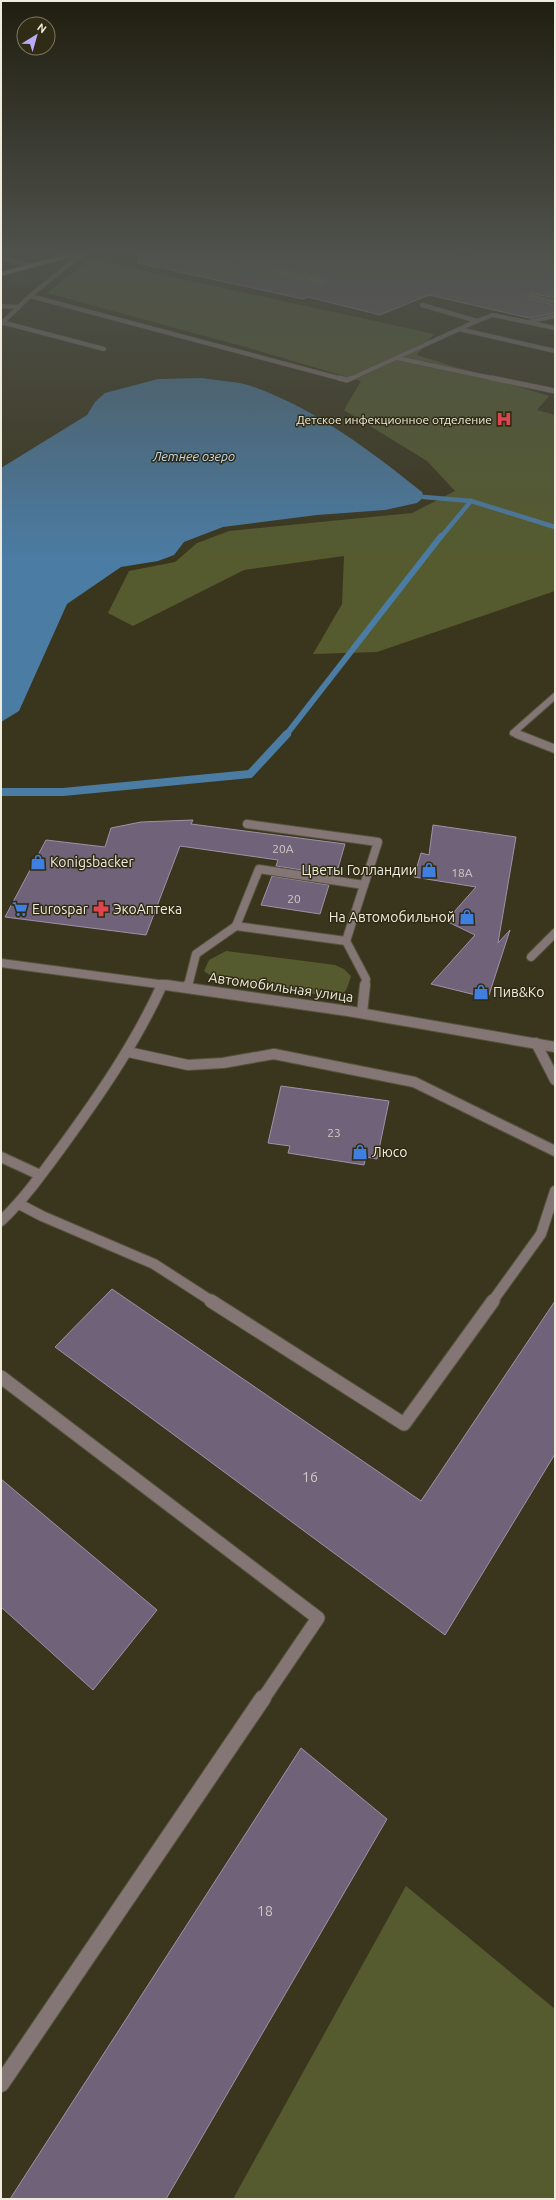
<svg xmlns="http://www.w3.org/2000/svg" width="556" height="2200" viewBox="0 0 556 2200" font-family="Ubuntu,sans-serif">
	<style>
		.green { fill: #555b2e }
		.water { fill: #4b7ca4 }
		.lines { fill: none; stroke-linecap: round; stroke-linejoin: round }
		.stream-far2 { stroke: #4b7ca4; stroke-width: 4.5 }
		.stream-far1 { stroke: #4b7ca4; stroke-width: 6 }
		.stream { stroke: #4b7ca4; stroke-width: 8 }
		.building { fill: #706379; stroke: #9f91a8; fill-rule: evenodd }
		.minor-tunnel { stroke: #55513b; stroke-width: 4; stroke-dasharray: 4 2; stroke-linecap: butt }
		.minor-far6-casing { stroke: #57533d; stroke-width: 5 }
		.minor-far5-casing { stroke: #57533d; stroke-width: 6 }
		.minor-far4-casing { stroke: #57533d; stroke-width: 8 }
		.minor-far3-casing { stroke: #57533d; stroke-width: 10 }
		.minor-far2-casing { stroke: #57533d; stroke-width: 12 }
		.minor-far1-casing { stroke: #57533d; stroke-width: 15 }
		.minor-casing { stroke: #57533d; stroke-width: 18 }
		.major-casing { stroke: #57533d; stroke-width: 5 }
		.minor-far6 { stroke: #847675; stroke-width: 4 }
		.minor-far5 { stroke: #847675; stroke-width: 5 }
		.minor-far4 { stroke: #847675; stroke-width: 6 }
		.minor-far3 { stroke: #847675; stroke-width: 8 }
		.minor-far2 { stroke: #847675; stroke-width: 10 }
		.minor-far1 { stroke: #847675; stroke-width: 13 }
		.minor { stroke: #847675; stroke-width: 16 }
		.major { stroke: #d2b7b3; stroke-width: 4 }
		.labels { text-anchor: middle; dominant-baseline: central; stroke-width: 3; stroke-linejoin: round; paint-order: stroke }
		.far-poi-label { font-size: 12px; fill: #efecde; stroke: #302b14; text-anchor: end }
		.number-label { font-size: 12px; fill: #cfcac5 }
		.far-water-label { font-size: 13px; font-style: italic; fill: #bedaf2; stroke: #302b14 }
		.poi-label { font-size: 14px; fill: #efecde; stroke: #302b14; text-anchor: start }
		.street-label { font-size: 14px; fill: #efecde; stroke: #302b14 }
		.near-number-label { font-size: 14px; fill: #cfcac5 }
	</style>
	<rect width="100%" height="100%" fill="#3a361e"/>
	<g class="green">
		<path d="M90,259L434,334L417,355L549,396L537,410L555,415V591L377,652L313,654L342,604L344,556L244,570L133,626L108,613L129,571L175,562L197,543L229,531L412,513L455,491L427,461L344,410L361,381L256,350L47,293Z"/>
		<path d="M226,951L335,965L344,969L351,976C346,992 347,994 330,996L218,981L204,971L209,960Z"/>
		<path d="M406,1886L555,2009V2199H233Z"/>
	</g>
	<path class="water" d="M202,378C218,381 236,381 251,386C316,409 369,450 422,492L424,497L417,503L385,510L317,515L223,527L184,542L174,555L158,561L121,567L67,604L19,711L1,722V468L87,415L95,402L105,393L158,379Z"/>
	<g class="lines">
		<g class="stream-far2">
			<path d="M424,497L471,501L555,527"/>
			<path d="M441,537L471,501"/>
		</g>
		<path class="stream-far1" d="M286,735L441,536"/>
		<path class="stream" d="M1,792H63L250,774L287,734"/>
	</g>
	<g class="building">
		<path d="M140,253H193L195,256L231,264L234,262L233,258L212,253H284L294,255L300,253H321L323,256L338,259L341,257L340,253H441L471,258L483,253H555V298L530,293L527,296L529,299L555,305V313L529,318L429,295L380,315L308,297L303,299L138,263ZM240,260L324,278L326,282L322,284L241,266L239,264Z"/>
		<path d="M193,820L191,824L345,844L338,868L335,867L333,875L276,866L278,860L180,846L146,935L5,917L46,840L105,847L111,828L141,822Z"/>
		<path d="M433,825L516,837L498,943L510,930L488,998L431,984L475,935L446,921L476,887L414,877L421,853L429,855Z"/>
		<path d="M272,876L329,885L320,914L261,905Z"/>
		<path d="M281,1086L389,1101L377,1159L366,1157L364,1165L288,1153L290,1146L268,1143Z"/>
		<path d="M112,1289L421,1501L555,1301V1454L445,1635L55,1347Z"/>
		<path d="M1,1479L157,1610L93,1690L1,1607Z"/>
		<path d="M301,1748L387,1819L166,2199H10Z"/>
	</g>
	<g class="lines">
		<path class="minor-tunnel" d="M231,261L242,263"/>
		<defs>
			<g id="minor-far6">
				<path d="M196,253L231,261"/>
				<path d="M324,253L338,256"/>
				<path d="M1,258L33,266"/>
				<path d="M242,263L323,281"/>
				<path d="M30,296L342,379"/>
				<path d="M530,296L555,302"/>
				<path d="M1,306L19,307"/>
				<path d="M477,321L493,315L555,328"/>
				<path d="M531,321L555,316"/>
				<path d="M1,322L104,349"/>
				<path d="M1,324L30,296L83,253"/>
				<path d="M459,329L555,351"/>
				<path d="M397,358L496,379"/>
				<path d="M350,379L477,321L422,305"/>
			</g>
			<g id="minor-far5">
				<path d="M339,378L347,380L352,378"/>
				<path d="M492,378L555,391"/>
			</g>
			<path id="minor-far4" d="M519,735L513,733L555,696"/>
			<g id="minor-far3">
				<path d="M517,734L555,749"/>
				<path d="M247,824L378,842L346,941"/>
				<path d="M236,926L259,869L364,885"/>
				<path d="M531,957L555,933"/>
				<path d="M1,963L173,986"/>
				<path d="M161,986L162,984"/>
				<path d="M188,986L196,954L236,926L346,941L366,979L365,986"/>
			</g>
			<g id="minor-far2">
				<path d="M166,985L348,1011L555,1047"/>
				<path d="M188,987V985"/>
				<path d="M362,1013L365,985"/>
				<path d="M536,1043L555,1080"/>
				<path d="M128,1052L188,1065L223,1063L274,1054L414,1082L555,1151"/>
				<path d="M1,1157L40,1175"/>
				<path d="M19,1204L42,1216L154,1264L213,1302"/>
				<path d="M1,1221C24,1199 42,1174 61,1148C99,1096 135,1044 162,985"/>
				<path d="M492,1302L541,1234L555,1191"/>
			</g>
			<g id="minor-far1">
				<path d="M211,1301L404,1424L493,1301"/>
				<path d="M1,1377L318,1618L263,1699"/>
			</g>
			<path id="minor" d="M1,2084L263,1698"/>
			<path id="major" d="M1,274L78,253"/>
		</defs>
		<use href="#minor-far6" class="minor-far6-casing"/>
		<use href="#minor-far5" class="minor-far5-casing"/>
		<use href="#minor-far4" class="minor-far4-casing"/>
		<use href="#minor-far3" class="minor-far3-casing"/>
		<use href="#minor-far2" class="minor-far2-casing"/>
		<use href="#minor-far1" class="minor-far1-casing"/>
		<use href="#minor" class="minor-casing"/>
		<use href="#major" class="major-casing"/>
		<use href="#minor-far6" class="minor-far6"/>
		<use href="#minor-far5" class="minor-far5"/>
		<use href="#minor-far4" class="minor-far4"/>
		<use href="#minor-far3" class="minor-far3"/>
		<use href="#minor-far2" class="minor-far2"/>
		<use href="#minor-far1" class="minor-far1"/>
		<use href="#minor" class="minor"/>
		<use href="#major" class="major"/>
	</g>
	<linearGradient id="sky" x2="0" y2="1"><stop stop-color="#201e10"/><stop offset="0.45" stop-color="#4f524c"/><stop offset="1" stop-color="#4f524c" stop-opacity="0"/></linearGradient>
	<rect width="556" height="561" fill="url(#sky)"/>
	<defs>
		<symbol id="hospital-bare" viewBox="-9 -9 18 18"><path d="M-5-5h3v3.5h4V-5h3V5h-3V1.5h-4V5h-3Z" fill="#e0444e" stroke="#302b14" stroke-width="2.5" paint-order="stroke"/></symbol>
		<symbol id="shop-bare" viewBox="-9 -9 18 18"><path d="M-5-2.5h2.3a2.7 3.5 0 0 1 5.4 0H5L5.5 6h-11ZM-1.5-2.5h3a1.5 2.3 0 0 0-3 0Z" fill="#3f7fe0" stroke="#302b14" stroke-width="2.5" paint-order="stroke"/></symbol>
		<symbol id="supermarket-bare" viewBox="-9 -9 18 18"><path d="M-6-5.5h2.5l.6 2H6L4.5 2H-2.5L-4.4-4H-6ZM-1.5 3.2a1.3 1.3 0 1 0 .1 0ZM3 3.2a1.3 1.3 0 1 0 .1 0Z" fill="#3f7fe0" stroke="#302b14" stroke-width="2.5" paint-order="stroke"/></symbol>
		<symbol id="pharmacy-bare" viewBox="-9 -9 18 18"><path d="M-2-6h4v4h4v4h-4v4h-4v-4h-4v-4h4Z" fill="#e0444e" stroke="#302b14" stroke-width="2.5" paint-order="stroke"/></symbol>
	</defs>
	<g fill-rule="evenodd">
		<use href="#hospital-bare" x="493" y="408" width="22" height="22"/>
		<use href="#shop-bare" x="27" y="851" width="22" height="22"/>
		<use href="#shop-bare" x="418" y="859" width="22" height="22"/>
		<use href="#supermarket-bare" x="9" y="898" width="22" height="22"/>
		<use href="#pharmacy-bare" x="90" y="898" width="22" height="22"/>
		<use href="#shop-bare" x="456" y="906" width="22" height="22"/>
		<use href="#shop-bare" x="470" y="981" width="22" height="22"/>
		<use href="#shop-bare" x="349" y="1141" width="22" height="22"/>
	</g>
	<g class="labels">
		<g class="far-poi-label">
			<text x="492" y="419">Детское инфекционное отделение</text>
		</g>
		<g class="number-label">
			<text x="283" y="848">20А</text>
			<text x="462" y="872">18А</text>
			<text x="294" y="898">20</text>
			<text x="334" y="1132">23</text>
		</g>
		<g class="far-water-label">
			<text x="194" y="456">Летнее озеро</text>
		</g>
		<g class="poi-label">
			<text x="50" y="862">Konigsbacker</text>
			<text x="417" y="870" text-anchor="end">Цветы Голландии</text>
			<text x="32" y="909">Eurospar</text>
			<text x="113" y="909">ЭкоАптека</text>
			<text x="455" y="917" text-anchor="end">На Автомобильной</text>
			<text x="493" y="992">Пив&amp;Ко</text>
			<text x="372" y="1152">Люсо</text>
		</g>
		<g class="street-label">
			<text transform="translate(281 987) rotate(8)">Автомобильная улица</text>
		</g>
		<g class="near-number-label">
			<text x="310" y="1477">16</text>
			<text x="265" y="1911">18</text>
		</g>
	</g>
	<rect width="556" height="2200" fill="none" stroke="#efecde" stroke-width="4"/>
	<g transform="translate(36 36) rotate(37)"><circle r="19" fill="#302b14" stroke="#7c7865"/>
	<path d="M0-3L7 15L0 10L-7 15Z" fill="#b8abf7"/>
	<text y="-6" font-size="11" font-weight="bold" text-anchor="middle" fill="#efecde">N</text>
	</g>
</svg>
